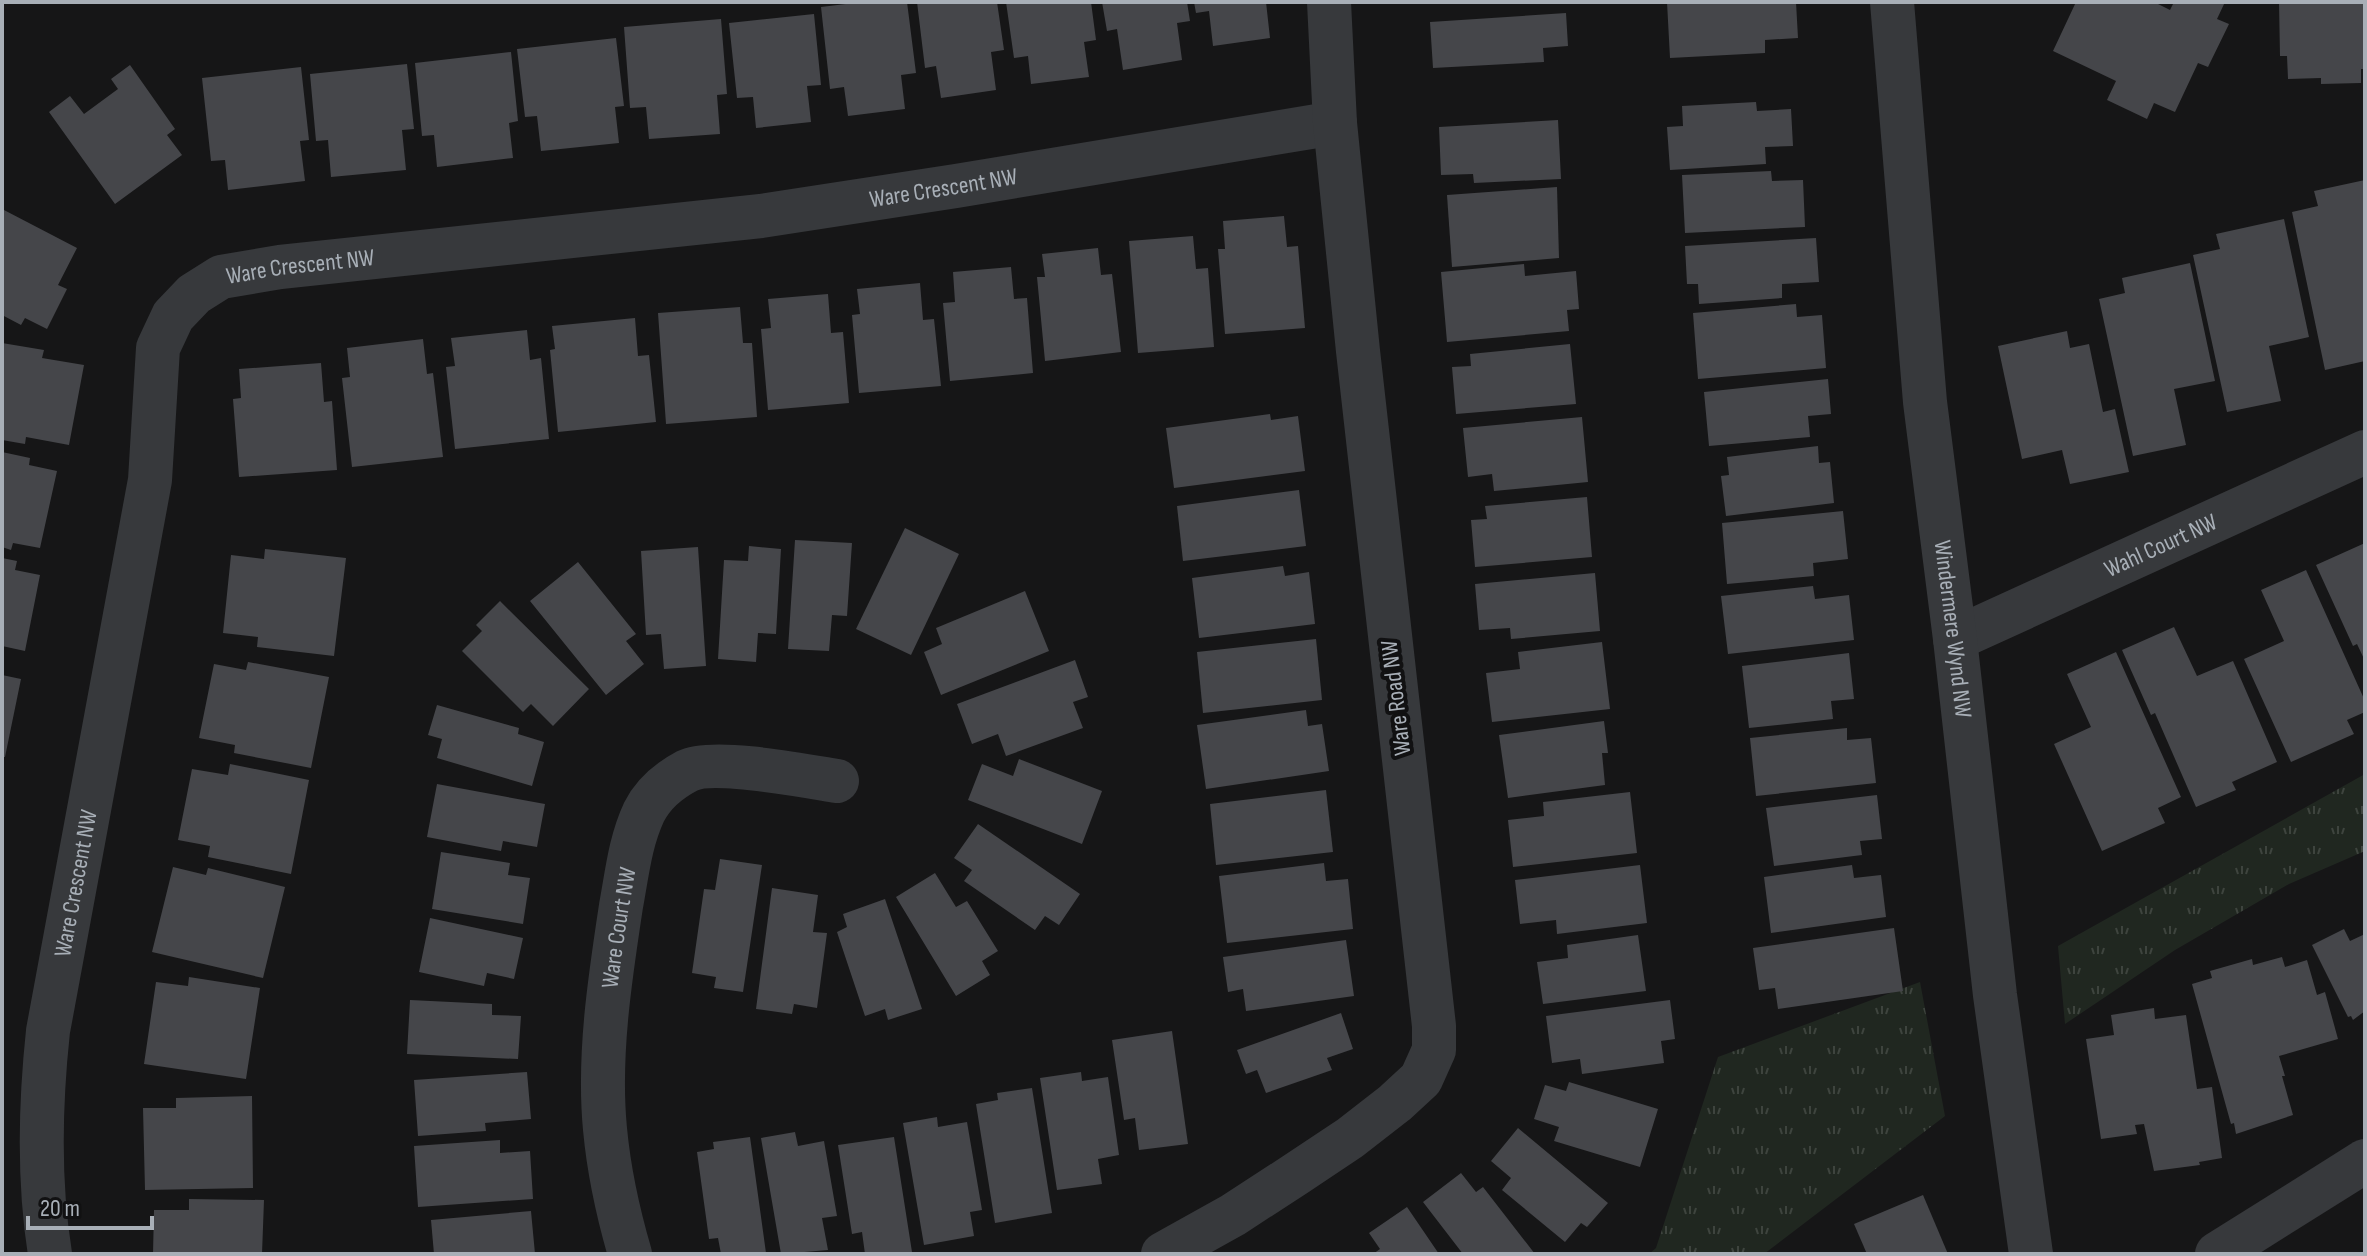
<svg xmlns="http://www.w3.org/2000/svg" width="2367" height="1256" viewBox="0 0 2367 1256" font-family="'Sofia Sans Condensed',sans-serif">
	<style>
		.grass { fill: url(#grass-tufts) }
		.building { fill: #45464a }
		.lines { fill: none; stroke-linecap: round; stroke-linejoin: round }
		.minor { stroke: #37393c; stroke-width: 44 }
		.tertiary { stroke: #37393c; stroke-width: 44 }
		.labels { text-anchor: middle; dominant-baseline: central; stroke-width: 8; stroke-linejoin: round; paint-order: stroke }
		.street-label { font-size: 24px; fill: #a8afb7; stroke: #111112 }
	</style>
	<defs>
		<pattern id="grass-tufts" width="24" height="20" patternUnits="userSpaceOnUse" patternTransform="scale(2)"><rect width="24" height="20" fill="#202720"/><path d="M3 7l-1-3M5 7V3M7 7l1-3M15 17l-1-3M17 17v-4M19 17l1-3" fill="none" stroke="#3e443e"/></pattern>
	</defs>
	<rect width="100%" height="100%" fill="#161617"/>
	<g class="grass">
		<path d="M2365,774V851L2289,884L2175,950L2065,1024L2058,946Z"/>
		<path d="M1920,982L1945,1116L1764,1254H1649L1656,1248L1718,1057Z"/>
	</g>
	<g class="building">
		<path d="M862,2H907L916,73L901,75L905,109L848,116L844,87L830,89L821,7Z"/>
		<path d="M917,2H997L1004,50L991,52L996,90L941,98L936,66L925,68Z"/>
		<path d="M1006,2H1091L1096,40L1084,42L1089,77L1031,84L1028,56L1014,58Z"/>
		<path d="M1102,2H1187L1190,21L1177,23L1182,60L1123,70L1117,29L1107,31Z"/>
		<path d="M1194,2H1266L1270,38L1213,46L1209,11L1196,13Z"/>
		<path d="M1667,2H1796L1798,38L1765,40V53L1670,58Z"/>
		<path d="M2076,2H2154L2170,10L2174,2H2225L2217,19L2229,24L2208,67L2198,63L2175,112L2154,103L2147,119L2107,100L2116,81L2053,51Z"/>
		<path d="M2279,2H2365V69H2361V83L2321,84V78L2288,79L2287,56H2280Z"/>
		<path d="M1566,13L1568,46L1543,48L1544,62L1433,68L1430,22Z"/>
		<path d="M814,14L821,85L807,86L811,122L756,128L753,97L737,98L729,23Z"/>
		<path d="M721,19L727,94L717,95L720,134L649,139L646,107L630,108L624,27Z"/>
		<path d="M616,38L624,106L615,107L619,143L541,151L537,116L525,117L517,49Z"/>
		<path d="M511,52L518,121L509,123L513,158L437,167L434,135L422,136L415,63Z"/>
		<path d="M407,64L414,129L402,130L406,170L331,177L328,140L316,141L310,74Z"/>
		<path d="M130,65L175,129L167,135L182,155L115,204L49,112L70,96L84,114L118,89L111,79Z"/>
		<path d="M301,67L309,140L300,141L305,181L228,190L225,160L211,161L202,78Z"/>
		<path d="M1756,102L1757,111L1791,109L1793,146L1765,147L1766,164L1670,170L1667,127L1683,126L1682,106Z"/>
		<path d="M1558,120L1561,179L1474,183L1473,174L1441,175L1439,127Z"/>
		<path d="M1771,171L1772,181L1803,180L1805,227L1685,233L1682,175Z"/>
		<path d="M2365,180V361L2325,370L2292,212L2318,206L2314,191Z"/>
		<path d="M1557,187L1559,258L1452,267L1447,195Z"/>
		<path d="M4,210L77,248L58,285L67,289L47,329L25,318L21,325L2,315Z"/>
		<path d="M1284,216L1287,247L1298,246L1305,328L1225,334L1218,249H1225L1223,221Z"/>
		<path d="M2284,219L2309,337L2269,346L2281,401L2227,412L2193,255L2220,249L2216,234Z"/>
		<path d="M1193,236L1196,269L1208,268L1214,347L1138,353L1129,241Z"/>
		<path d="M1816,238L1819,282L1782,284V298L1699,304L1698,284H1687L1685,246Z"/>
		<path d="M1098,248L1101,275L1112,274L1121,352L1045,361L1037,277H1045L1042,254Z"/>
		<path d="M2190,263L2215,381L2174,389L2186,445L2133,456L2099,299L2125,293L2122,278Z"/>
		<path d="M1524,264L1525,276L1576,271L1579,309L1567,310L1569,331L1447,342L1441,272Z"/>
		<path d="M1011,267L1014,299L1027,298L1033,373L950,381L943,303L955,302L953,272Z"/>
		<path d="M920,283L923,320L934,319L941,386L859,393L852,315L860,314L857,289Z"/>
		<path d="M828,294L831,333L843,332L849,403L768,410L761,329L771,328L768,299Z"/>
		<path d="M1796,304L1797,317L1822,315L1826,368L1698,379L1693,313Z"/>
		<path d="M740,307L743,343H752L757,417L666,424L658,313Z"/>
		<path d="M635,318L638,356L649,355L656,422L558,432L550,350L555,349L552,326Z"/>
		<path d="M527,330L530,360L541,358L549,439L455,449L446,367L455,366L451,338Z"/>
		<path d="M2067,331L2070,348L2089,344L2103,412L2115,409L2129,472L2070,484L2062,450L2022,459L1998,346Z"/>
		<path d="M423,339L427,374L433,373L443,457L352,467L342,378L350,377L347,348Z"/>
		<path d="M2,343L44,350L42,358L84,365L69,445L26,437L25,444L2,440Z"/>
		<path d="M1570,344L1576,404L1456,414L1452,367L1471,366L1470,354Z"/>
		<path d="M321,363L324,402L332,401L337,470L239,477L233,399L241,398L239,369Z"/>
		<path d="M1828,379L1831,414L1808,416L1810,437L1709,446L1704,392Z"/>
		<path d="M1270,414L1271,420L1298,416L1305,471L1174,488L1166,428Z"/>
		<path d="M1582,417L1588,482L1494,491L1492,474L1468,477L1463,428Z"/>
		<path d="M1818,446L1819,463L1830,462L1834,503L1726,516L1721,476L1729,475L1727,457Z"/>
		<path d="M2,452L30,458L29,465L57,471L40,548L13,543L11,550L2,547Z"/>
		<path d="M1299,490L1306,546L1183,561L1177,506Z"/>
		<path d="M1587,497L1592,557L1475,567L1471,520L1487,519L1485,506Z"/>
		<path d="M1843,511L1848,559L1813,563L1814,576L1727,584L1722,523Z"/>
		<path d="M905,528L959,554L911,655L856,629Z"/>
		<path d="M795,540L852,543L847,616L832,615L829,651L788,649Z"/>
		<path d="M2365,543V661L2357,644L2353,646L2316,565Z"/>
		<path d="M749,546L781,549L776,634L758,633L756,662L718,659L724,560L748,561Z"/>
		<path d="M698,547L706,666L664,669L661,634L646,635L641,551Z"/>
		<path d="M265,549L346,558L334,656L257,647L258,637L223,633L231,555L264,559Z"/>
		<path d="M2,558L17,561L15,570L40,575L25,651L2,646Z"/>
		<path d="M578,562L636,634L626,641L644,664L606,695L530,601Z"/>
		<path d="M1283,566L1285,576L1309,572L1315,624L1199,638L1192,578Z"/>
		<path d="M2306,570L2365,701V712L2347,720L2354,734L2291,762L2244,659L2284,641L2261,590Z"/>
		<path d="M1595,573L1600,631L1511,639L1510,628L1479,630L1475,584Z"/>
		<path d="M1813,586L1815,599L1849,595L1854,640L1728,654L1721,596Z"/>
		<path d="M1025,591L1049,651L941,695L924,652L942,644L936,628Z"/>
		<path d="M500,601L589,689L553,726L531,704L523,712L462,651L482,631L476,625Z"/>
		<path d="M2174,627L2197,676L2233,661L2277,762L2232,782L2236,790L2196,807L2155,713L2151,715L2122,650Z"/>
		<path d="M1316,639L1322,700L1203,713L1197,652Z"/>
		<path d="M1602,642L1610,709L1492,722L1486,673L1520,669L1518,652Z"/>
		<path d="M2116,652L2181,797L2158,808L2165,823L2102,851L2054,744L2091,727L2067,674Z"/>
		<path d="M1849,653L1854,699L1831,701L1833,719L1749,728L1742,666Z"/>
		<path d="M1075,660L1088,697L1073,702L1083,728L1006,756L998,734L972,744L957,704Z"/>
		<path d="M248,662L329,677L311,768L234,753L235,745L199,738L214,664L246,670Z"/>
		<path d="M2,675L21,679L5,757H2Z"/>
		<path d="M437,705L519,728L518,734L544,742L532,786L437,758L442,739L428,735Z"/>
		<path d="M1306,710L1308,726L1322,724L1329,771L1206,789L1197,725Z"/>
		<path d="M1604,721L1608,753H1602L1605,785L1508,798L1499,735Z"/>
		<path d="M1847,728V740L1871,738L1876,783L1756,796L1750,738Z"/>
		<path d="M1019,759L1102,791L1082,844L968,800L982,764L1013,776Z"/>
		<path d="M230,764L309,780L291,874L208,857L210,846L178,840L192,769L228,775Z"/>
		<path d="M437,784L545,804L537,847L503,841L501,851L427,837Z"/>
		<path d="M1326,790L1333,852L1216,865L1210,804Z"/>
		<path d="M1630,792L1637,853L1513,867L1508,820L1544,816L1543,802Z"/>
		<path d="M1877,795L1882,839L1860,841L1862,855L1774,866L1766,808Z"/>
		<path d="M978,824L1080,894L1059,925L1045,916L1035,930L964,881L972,870L954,858Z"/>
		<path d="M441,852L510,863L508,875L530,878L523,924L432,909Z"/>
		<path d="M720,859L762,865L743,992L714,988L716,977L692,973L704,889L715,890Z"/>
		<path d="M1324,863L1326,881L1348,879L1353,929L1227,943L1219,876Z"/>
		<path d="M1640,865L1647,923L1557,934L1556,920L1520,924L1515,880Z"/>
		<path d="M1852,865L1854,878L1881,875L1886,917L1771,933L1764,877Z"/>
		<path d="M173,867L206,875L208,868L285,887L263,978L152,952Z"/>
		<path d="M935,873L956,907L967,901L998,951L982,961L990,975L956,996L896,897Z"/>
		<path d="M772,888L818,895L813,932L827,933L817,1008L794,1004L792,1014L756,1009Z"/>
		<path d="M885,899L922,1009L888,1020L885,1009L865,1016L837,932L847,927L843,914Z"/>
		<path d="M430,918L523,938L514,979L487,973L484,986L419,972Z"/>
		<path d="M1894,928L1903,991L1778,1009L1775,988L1759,990L1753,948Z"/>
		<path d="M2344,929L2350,941L2365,934V1011L2353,1020L2351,1016L2348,1017L2312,945Z"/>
		<path d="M1638,935L1646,991L1543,1004L1537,962L1568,958L1567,945Z"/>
		<path d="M1346,940L1354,996L1246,1011L1243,989L1228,992L1223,957Z"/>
		<path d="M2282,957L2285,967L2307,960L2317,995L2325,992L2338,1039L2279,1056L2285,1076H2282L2293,1115L2236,1134L2234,1123L2231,1124L2192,984L2212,978L2210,971L2252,959L2253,965Z"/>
		<path d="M189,977L260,988L246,1079L144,1064L156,982L188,986Z"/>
		<path d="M410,1000L492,1004V1015L521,1016L518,1059L407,1054Z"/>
		<path d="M1670,1000L1675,1039L1661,1041L1664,1063L1582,1074L1580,1059L1552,1063L1546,1016Z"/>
		<path d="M2154,1008L2155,1019L2186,1015L2197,1089L2212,1087L2222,1158L2199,1162L2200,1165L2154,1171L2144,1124L2135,1125L2137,1134L2101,1139L2086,1039L2114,1035L2111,1015Z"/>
		<path d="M1341,1013L1353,1049L1327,1058L1332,1070L1266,1093L1257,1070L1246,1074L1237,1050Z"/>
		<path d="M1172,1031L1188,1144L1139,1150L1135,1118L1124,1120L1112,1040Z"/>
		<path d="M527,1072L531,1119L485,1123L486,1131L418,1136L414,1080Z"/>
		<path d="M1081,1072L1082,1081L1108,1077L1119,1155L1098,1159L1102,1184L1057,1190L1040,1078Z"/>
		<path d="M1569,1082L1658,1109L1640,1167L1554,1141L1559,1127L1534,1119L1545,1085L1566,1091Z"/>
		<path d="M1032,1088L1052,1213L995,1223L976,1104L998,1100L997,1093Z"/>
		<path d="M252,1096L253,1188L145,1190L143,1108H176V1098Z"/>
		<path d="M937,1117L938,1127L967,1122L982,1210L970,1212L974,1236L924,1245L903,1123Z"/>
		<path d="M1518,1128L1608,1203L1587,1227L1581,1223L1565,1242L1502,1190L1511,1178L1491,1161Z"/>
		<path d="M795,1132L798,1146L824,1141L837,1216L822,1218L828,1250L781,1254L761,1138Z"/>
		<path d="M750,1137L766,1253L721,1254L718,1238L709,1239L697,1152L714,1149L713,1142Z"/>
		<path d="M894,1137L912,1252L865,1254L862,1232L852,1234L838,1145Z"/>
		<path d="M500,1140V1153L530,1151L533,1199L418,1207L414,1146Z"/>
		<path d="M1461,1173L1476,1192L1483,1187L1535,1254H1463L1423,1202Z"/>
		<path d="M1923,1195L1948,1254H1867L1854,1224Z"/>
		<path d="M189,1199L264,1200L262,1254H153L154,1210H189Z"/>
		<path d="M1407,1207L1439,1254H1373L1380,1249L1369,1233Z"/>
		<path d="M531,1211L535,1254H434L431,1220Z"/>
	</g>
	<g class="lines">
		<g class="minor">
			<path id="s1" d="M1955,639L2365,452"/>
			<path id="s2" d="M50,1254C38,1179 40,1106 48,1031L150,480L158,348L173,316L194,294L221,277L280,267L761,216L956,186L1335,123"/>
			<path id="s3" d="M630,1254C618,1213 609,1172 605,1129C598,1056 610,978 621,906C627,874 630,842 644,812C653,794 670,780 687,771C712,758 806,776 837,781"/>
			<path d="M1163,1254L1233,1215L1296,1174L1350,1138L1395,1103L1421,1079L1434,1050V1026L1358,351L1335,123L1329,2"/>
			<path d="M2217,1254L2365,1161"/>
		</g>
		<path class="tertiary" id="s4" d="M1892,2L1925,402L1955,639L1995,995L2031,1254"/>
	</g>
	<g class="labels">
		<g class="street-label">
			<text stroke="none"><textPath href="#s2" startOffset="1742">Ware Crescent NW</textPath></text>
			<text stroke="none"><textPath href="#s2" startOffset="1094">Ware Crescent NW</textPath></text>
			<text stroke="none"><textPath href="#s1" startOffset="226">Wahl Court NW</textPath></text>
			<text stroke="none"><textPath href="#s4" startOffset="630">Windermere Wynd NW</textPath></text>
			<text transform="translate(1396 698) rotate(-97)">Ware Road NW</text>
			<text stroke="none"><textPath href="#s2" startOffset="374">Ware Crescent NW</textPath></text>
			<text stroke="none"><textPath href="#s3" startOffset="330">Ware Court NW</textPath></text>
		</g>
	</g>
	<rect width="2367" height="1256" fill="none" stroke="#a8afb7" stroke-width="8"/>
	<path d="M28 1216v12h124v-12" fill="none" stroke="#a8afb7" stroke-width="4"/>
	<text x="40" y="1216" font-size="24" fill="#a8afb7" stroke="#111112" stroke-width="6" paint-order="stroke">20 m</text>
</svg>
